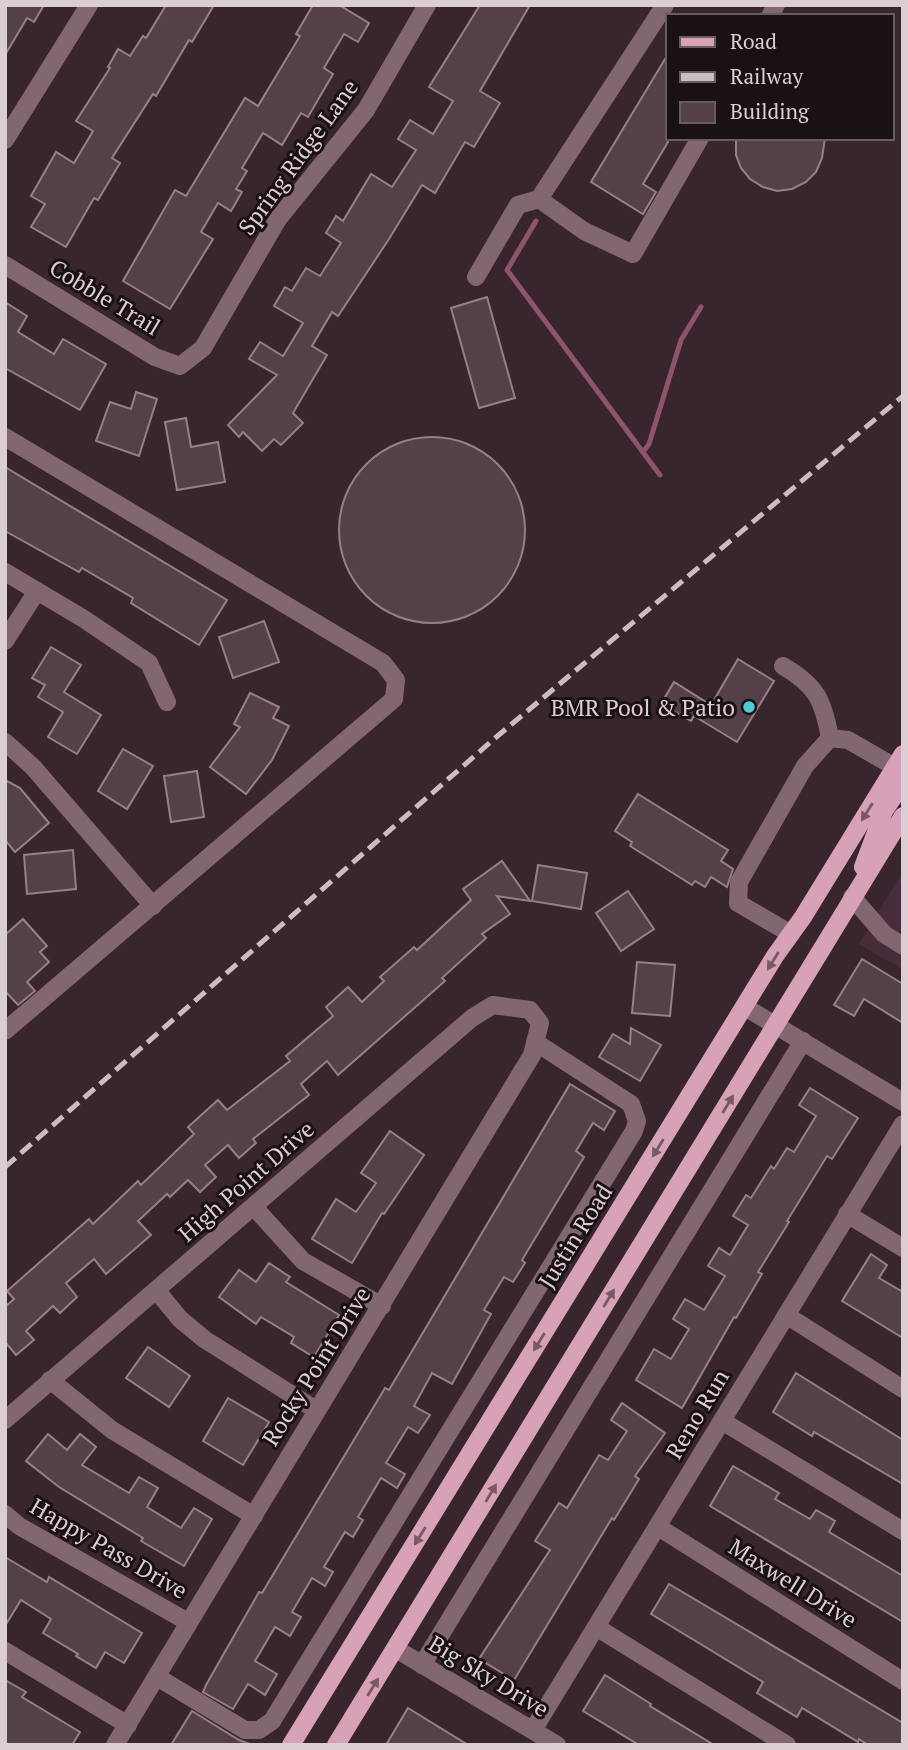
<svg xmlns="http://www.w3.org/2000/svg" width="908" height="1750" viewBox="0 0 908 1750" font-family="'PT Serif',serif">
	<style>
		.built { fill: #472d39 }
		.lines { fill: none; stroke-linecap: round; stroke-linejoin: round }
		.stream { stroke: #8e546e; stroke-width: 5 }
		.building { fill: #553f48; stroke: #977f89; stroke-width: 2 }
		.minor { stroke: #826772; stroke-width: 18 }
		.major { stroke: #d7a1b8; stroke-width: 18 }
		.rail { stroke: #cabcc1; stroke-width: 5; stroke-dasharray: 14 7; stroke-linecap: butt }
		.oneway { fill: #785966 }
		.poi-dot { fill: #51ccd4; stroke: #1a1115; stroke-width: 2.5 }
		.labels { text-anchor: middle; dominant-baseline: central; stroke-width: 6; stroke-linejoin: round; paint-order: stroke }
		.street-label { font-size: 23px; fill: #dbced3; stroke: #1a1115 }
		.poi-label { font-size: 23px; fill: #dbced3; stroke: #1a1115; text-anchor: end }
	</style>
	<rect width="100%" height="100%" fill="#39252e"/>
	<path class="built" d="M903,871V970L859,944Z"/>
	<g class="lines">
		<g class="stream">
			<path d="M536,221L507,270L660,475"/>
			<path d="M643,452L649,444L681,340L701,307"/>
		</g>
	</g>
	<g class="building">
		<path d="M5,5H44L34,22L27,18L5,55Z"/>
		<path d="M166,5H214L192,42L189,40L156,96L153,94L112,158L120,163L98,200L94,198L66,247L31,227L45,204L31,196L56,152L74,163L93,131L76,121L110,68L108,67L118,49L130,56L143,36L146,38Z"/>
		<path d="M313,5H339L369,23L358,42L344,34L324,68L333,74L308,117L301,113L282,145L263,133L242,168L247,171L236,189L242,192L231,211L218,203L201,232L213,239L170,309L123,281L175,190L186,196L245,98L258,106L300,36L296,34Z"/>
		<path d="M480,5H530L480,91L500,103L474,147L465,142L435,193L422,185L389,239L338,316L332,312L312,346L327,355L293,413L303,423L281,445L274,439L262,451L243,432L239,437L228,425L277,375L249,359L260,342L283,356L303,323L274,306L285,287L292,291L306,268L320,276L341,243L326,233L336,216L343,221L371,174L392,187L416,150L398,139L410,120L433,134L453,101L429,87Z"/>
		<path d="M668,54V142L643,184L656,192L643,214L591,182Z"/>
		<path d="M736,138H825L822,158L816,172L806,182L792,189L777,191L763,187L750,179L741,168L736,155Z"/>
		<path d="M487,297L515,398L479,408L451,308Z"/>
		<path d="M5,302L27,316L18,332L54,354L63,339L106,364L80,410L5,368Z"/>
		<path d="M136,392L157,399L139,456L96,441L110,402L131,409Z"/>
		<path d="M186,418L191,447L218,442L225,482L177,490L165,422Z"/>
		<circle cx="432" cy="530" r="93"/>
		<path d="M5,467L227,600L199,645L131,603L133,598L82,568L79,572L5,531Z"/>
		<path d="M264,621L279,662L233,678L219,637Z"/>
		<path d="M51,647L81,665L64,692L101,715L77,754L48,737L63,712L38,697L45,685L32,678Z"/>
		<path d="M738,659L774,681L737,742L694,716L691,721L661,704L674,682L711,705Z"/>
		<path d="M250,693L279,707L273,718L289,726L272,760L246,794L210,767L240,727L234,724Z"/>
		<path d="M123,749L153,766L127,809L98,791Z"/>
		<path d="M197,771L204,817L171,822L164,776Z"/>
		<path d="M5,780L20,788L49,823L15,852L5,840Z"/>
		<path d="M638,794L728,850L721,861L733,869L727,887L711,877L705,887L695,881L692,885L630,846L632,842L615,831Z"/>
		<path d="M73,850L76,889L27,894L24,855Z"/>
		<path d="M502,861L530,901L497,896L510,914L482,934L486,938L442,978L445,981L338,1075L327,1061L301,1084L309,1095L253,1139L256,1143L239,1158L228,1145L205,1165L216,1177L200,1192L188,1180L170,1197L167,1194L138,1221L151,1235L106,1274L94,1259L66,1283L77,1297L60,1313L53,1306L26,1331L34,1340L16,1355L5,1342V1307L14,1299L7,1291L89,1219L93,1224L138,1181L141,1185L194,1134L188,1127L218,1100L227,1110L290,1061L286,1056L333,1016L326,1007L348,987L362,1002L384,981L380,977L414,947L417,950L471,900L463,889Z"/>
		<path d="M538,865L587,873L581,909L532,901Z"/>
		<path d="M628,891L654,929L621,951L596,913Z"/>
		<path d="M23,919L47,946L40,952L49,962L27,982L35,991L18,1005L5,991V935Z"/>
		<path d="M862,959L903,984V1023L864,999L854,1016L834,1005Z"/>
		<path d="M637,962L675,965L670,1016L632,1013Z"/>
		<path d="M631,1028L661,1045L640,1081L599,1057L613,1034L630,1044Z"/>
		<path d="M570,1084L615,1111L604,1130L593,1123L576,1151L584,1157L522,1260L525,1263L513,1282L504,1277L484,1310L491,1314L452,1384L432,1373L414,1406L430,1415L418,1433L408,1427L386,1463L405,1474L397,1488L381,1478L358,1517L363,1520L353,1537L345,1532L324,1567L333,1572L325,1586L312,1578L292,1612L301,1617L290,1636L275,1627L255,1661L277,1674L265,1695L248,1684L233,1709L203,1692L206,1685L259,1592L262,1593L385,1388L389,1390Z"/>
		<path d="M810,1088L858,1118L832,1159L827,1156L787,1221L789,1222L758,1272L762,1274L736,1318L734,1317L682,1408L636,1380L654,1349L671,1359L689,1329L673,1319L685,1299L704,1310L725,1276L708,1266L719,1248L730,1255L748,1225L733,1216L746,1195L751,1198L771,1166L774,1169L787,1148L794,1152L816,1116L799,1105Z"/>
		<path d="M390,1131L424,1155L384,1214L382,1213L352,1263L312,1239L336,1199L356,1212L376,1183L361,1173Z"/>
		<path d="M871,1254L887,1265L879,1278L903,1292V1338L842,1301Z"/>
		<path d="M269,1263L290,1277L286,1282L339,1315L314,1357L291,1343L294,1337L261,1317L256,1324L219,1297L239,1270L256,1282Z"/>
		<path d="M148,1347L190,1376L169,1407L126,1378Z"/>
		<path d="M796,1373L903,1440V1484L814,1432L812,1436L773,1412Z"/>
		<path d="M228,1398L269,1422L243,1465L203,1441Z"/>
		<path d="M622,1403L665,1433L635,1476L639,1479L614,1520L612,1518L514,1680L479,1659L550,1550L535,1541L559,1503L567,1508L599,1455L608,1460L627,1431L611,1420Z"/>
		<path d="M48,1434L67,1450L80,1434L96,1447L82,1465L129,1493L139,1477L158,1488L147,1507L181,1528L194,1508L212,1519L184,1566L141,1541L143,1538L59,1487L26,1461Z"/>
		<path d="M733,1466L779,1493L775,1499L810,1519L816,1510L835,1521L829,1532L903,1576V1622L710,1506Z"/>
		<path d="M5,1557L47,1582L49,1577L142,1633L124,1663L105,1652L96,1668L76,1656L78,1654L43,1633L51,1619L21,1600L5,1626Z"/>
		<path d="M669,1584L903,1723V1745H868L859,1739L858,1742L802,1708L797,1717L757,1693L763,1682L651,1614Z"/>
		<path d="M605,1675L651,1704L650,1706L714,1745H639L583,1711Z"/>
		<path d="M5,1680L26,1692L22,1697L80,1732L72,1745H5Z"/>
		<path d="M408,1708L468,1745H386Z"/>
		<path d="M192,1711L239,1740L252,1745H171Z"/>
	</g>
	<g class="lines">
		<g class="minor">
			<path d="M665,5L539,199L584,231L633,254L700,138"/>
			<path d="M770,16L776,5"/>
			<path d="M5,140L89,5"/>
			<path d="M5,265L155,357L180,366L203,348L278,219L366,110L427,5"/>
			<path d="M476,277L518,205L539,199"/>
			<path d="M5,437L383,663L396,680L394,699L5,1031"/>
			<path d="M5,572L84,619L149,663L167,702"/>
			<path d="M5,641L37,591"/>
			<path d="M783,666C817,686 823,700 830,738"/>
			<path d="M5,742L33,767L153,906"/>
			<path d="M852,897L884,934L903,946"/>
			<path d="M791,934L738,903L739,882L805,766L830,738L848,740L895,767"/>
			<path d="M745,1007L903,1102"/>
			<path d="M254,1207L303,1261L382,1306"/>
			<path d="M847,1214L903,1248"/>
			<path d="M157,1291L180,1319L204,1339L316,1410"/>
			<path d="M786,1315L903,1389"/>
			<path d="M50,1380L112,1430L254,1516"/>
			<path d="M5,1420L472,1018L493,1005L530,1010L540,1023L532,1055L115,1745"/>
			<path d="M722,1421L903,1531"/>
			<path d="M5,1514L19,1526L188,1622"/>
			<path d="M658,1527L903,1681"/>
			<path d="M596,1627L787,1745"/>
			<path d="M396,1649L557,1745"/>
			<path d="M5,1651L128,1725"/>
			<path d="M422,1665L803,1041"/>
			<path d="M157,1677L245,1730H259L272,1721L634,1131L637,1121L631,1104L535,1042"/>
			<path d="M533,1730L903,1124"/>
		</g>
		<g class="major">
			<path d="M863,867L884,811L901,786L900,775L895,767"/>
			<path d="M291,1745L775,956L803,917L903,754"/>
			<path d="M336,1745L903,816"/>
		</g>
		<path class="rail" d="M5,1167L494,739L903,396"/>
	</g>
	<defs><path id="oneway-solid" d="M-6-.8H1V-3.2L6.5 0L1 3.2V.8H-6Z" transform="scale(1.75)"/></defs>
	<g class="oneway">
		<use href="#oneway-solid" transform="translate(867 812) rotate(122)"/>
		<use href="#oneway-solid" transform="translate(773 961) rotate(122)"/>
		<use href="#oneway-solid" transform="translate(728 1104) rotate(-59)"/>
		<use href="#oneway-solid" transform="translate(658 1148) rotate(122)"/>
		<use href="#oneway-solid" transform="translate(609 1298) rotate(-59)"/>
		<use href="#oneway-solid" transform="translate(539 1342) rotate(122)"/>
		<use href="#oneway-solid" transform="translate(491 1493) rotate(-59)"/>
		<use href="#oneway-solid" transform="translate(420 1536) rotate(122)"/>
		<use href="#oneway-solid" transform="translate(373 1687) rotate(-58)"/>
	</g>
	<circle class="poi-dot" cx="749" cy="707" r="7"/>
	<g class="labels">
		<g class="street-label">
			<text transform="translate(298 157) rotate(-54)">Spring Ridge Lane</text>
			<text transform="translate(105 297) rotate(31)">Cobble Trail</text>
			<text transform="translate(246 1181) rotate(-41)">High Point Drive</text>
			<text transform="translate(575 1236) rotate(-58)">Justin Road</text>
			<text transform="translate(316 1366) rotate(-58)">Rocky Point Drive</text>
			<text transform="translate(697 1414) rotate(-59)">Reno Run</text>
			<text transform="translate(109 1548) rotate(30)">Happy Pass Drive</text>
			<text transform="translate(793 1583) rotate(32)">Maxwell Drive</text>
			<text transform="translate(489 1676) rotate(31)">Big Sky Drive</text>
		</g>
		<g class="poi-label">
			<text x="735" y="707">BMR Pool &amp; Patio</text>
		</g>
	</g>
	<rect width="908" height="1750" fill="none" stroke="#dbced3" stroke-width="14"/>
	<rect x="666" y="14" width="228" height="126" fill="#1a1115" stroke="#675d61" stroke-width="2"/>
	<rect x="680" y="37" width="35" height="10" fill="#d7a1b8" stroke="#675d61" stroke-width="2"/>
	<text x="730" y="49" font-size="21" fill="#dbced3">Road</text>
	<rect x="680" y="72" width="35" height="10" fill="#cabcc1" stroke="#675d61" stroke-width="2"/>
	<text x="730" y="84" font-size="21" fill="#dbced3">Railway</text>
	<rect x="680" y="102" width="35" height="21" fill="#553f48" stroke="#675d61" stroke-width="2"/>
	<text x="730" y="119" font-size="21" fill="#dbced3">Building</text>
</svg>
